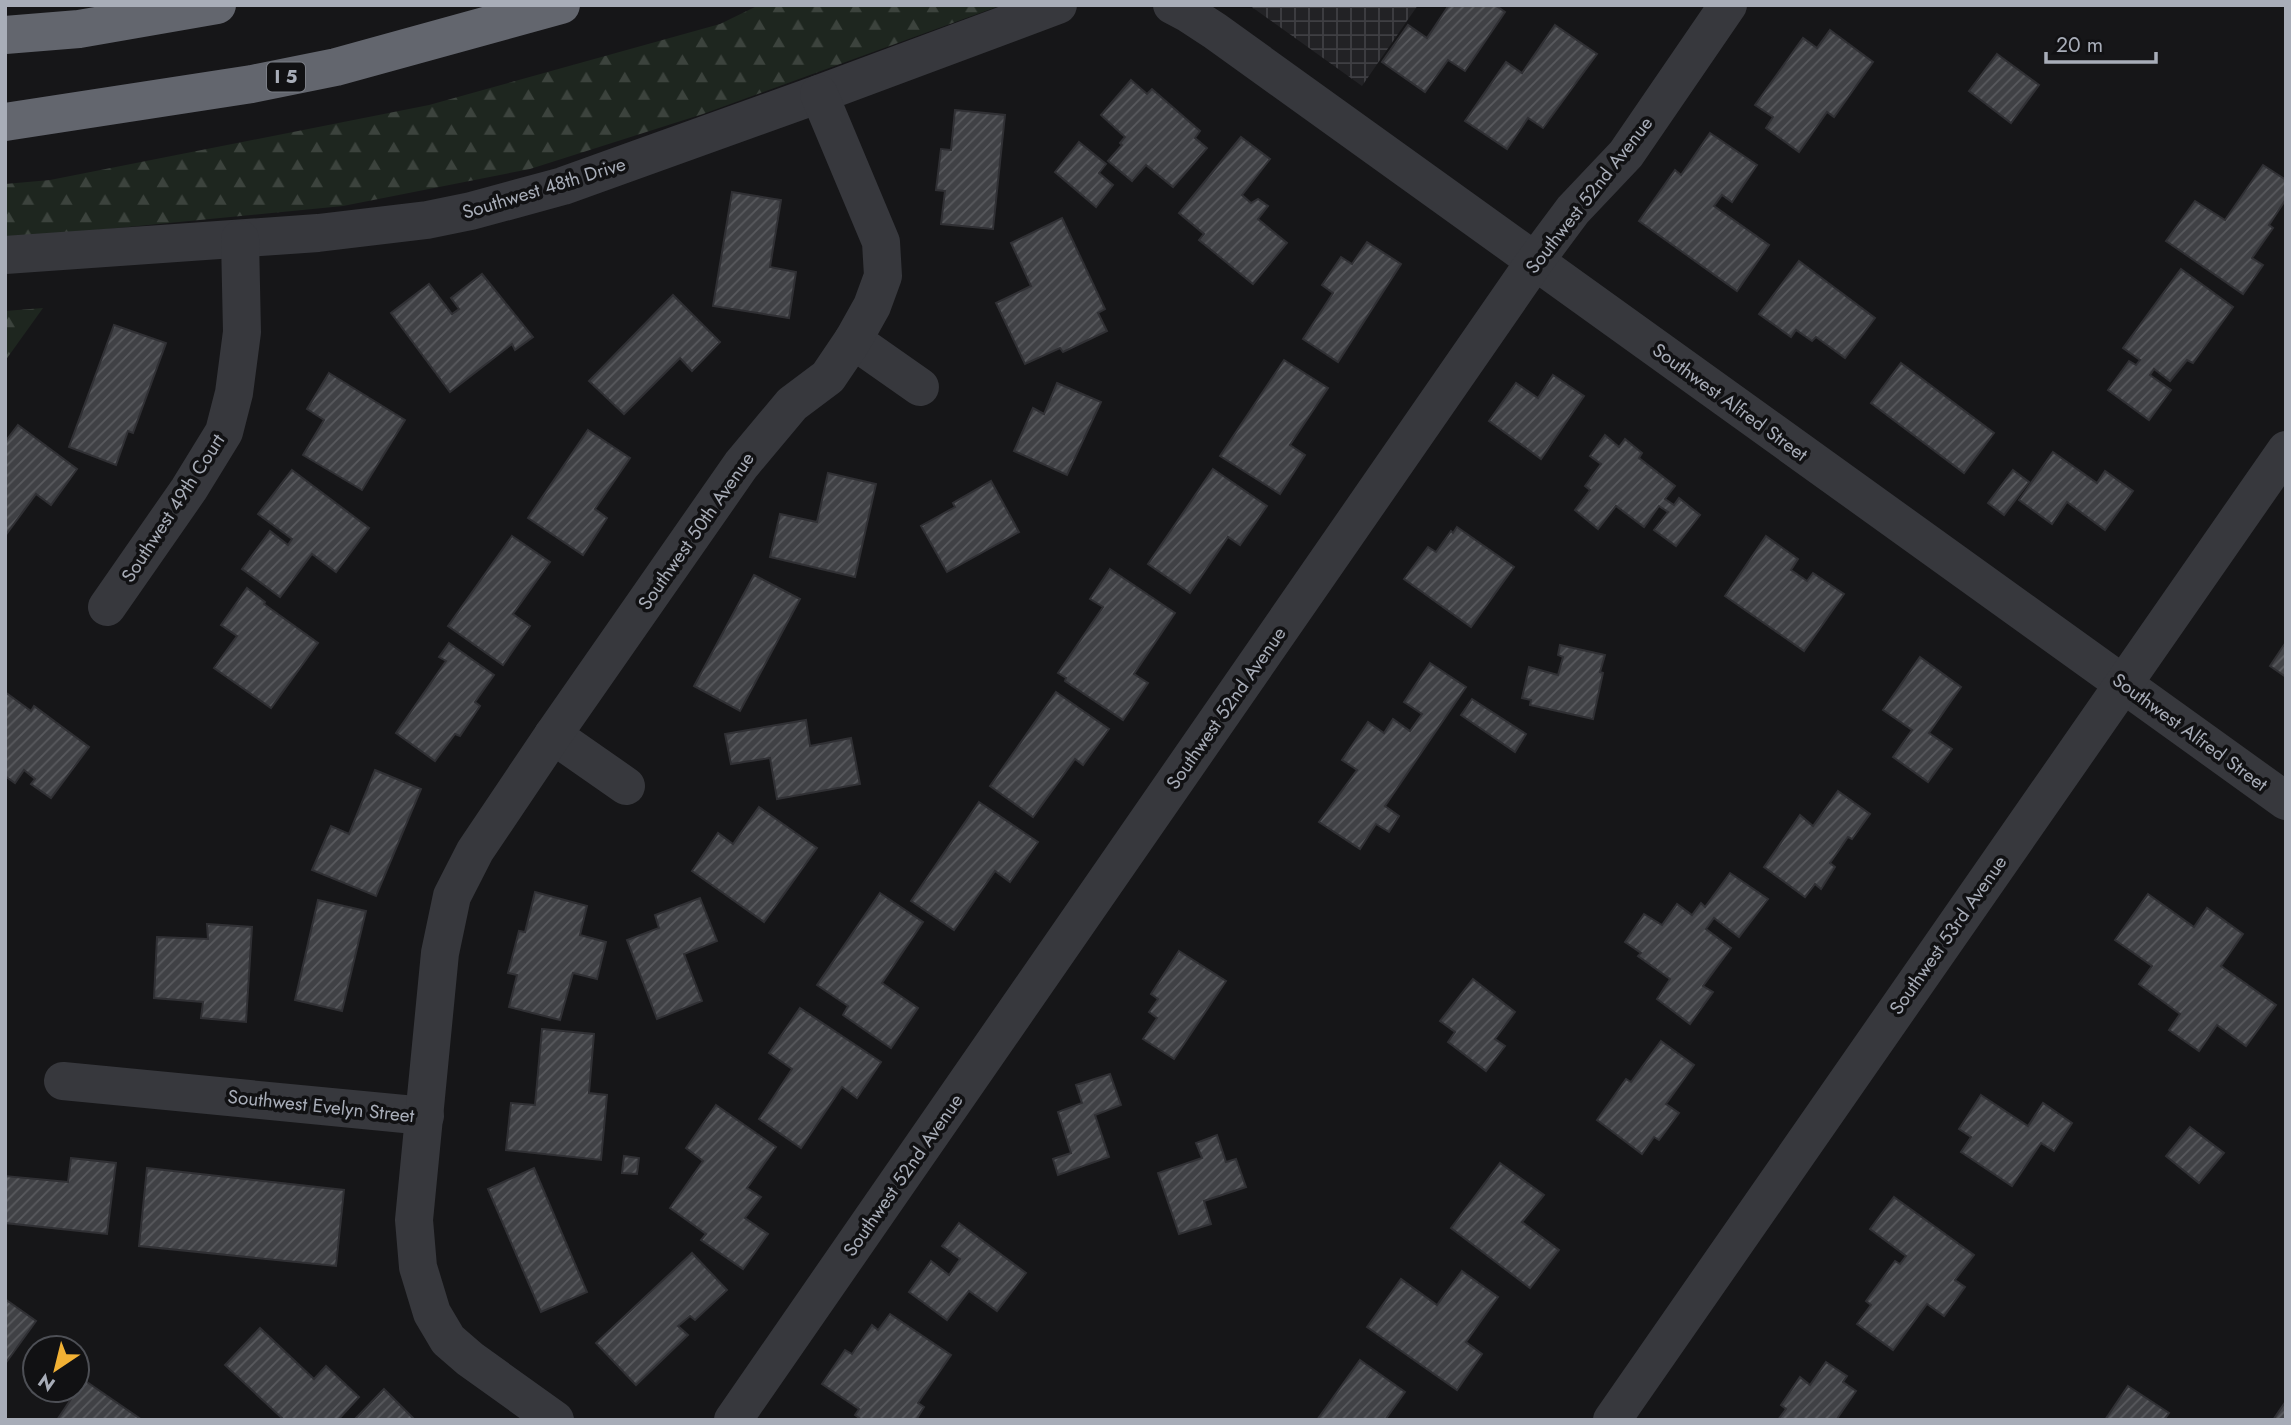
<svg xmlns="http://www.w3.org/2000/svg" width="2291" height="1425" viewBox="0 0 2291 1425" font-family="Jost,sans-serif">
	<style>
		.industrial { fill: url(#industrial-grid) }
		.forest { fill: url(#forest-firs) }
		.building { fill: url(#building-hatch); stroke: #303034; stroke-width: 2 }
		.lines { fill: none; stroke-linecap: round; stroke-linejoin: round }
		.minor { stroke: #37383d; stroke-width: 38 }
		.motorway { stroke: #63666e; stroke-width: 38 }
		.labels { text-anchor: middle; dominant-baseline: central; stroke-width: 7; stroke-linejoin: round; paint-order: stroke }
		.shield { fill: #111113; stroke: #7b7e86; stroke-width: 2 }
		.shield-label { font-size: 18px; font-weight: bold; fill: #a8adb8 }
		.street-label { font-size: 19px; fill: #a8adb8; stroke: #111113 }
	</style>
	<defs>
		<pattern id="industrial-grid" width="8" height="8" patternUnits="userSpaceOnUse" patternTransform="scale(1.75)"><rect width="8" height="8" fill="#222225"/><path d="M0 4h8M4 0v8" fill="none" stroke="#3f3f43"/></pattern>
		<pattern id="forest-firs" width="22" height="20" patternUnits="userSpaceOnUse" patternTransform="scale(1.75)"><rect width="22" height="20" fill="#1e261f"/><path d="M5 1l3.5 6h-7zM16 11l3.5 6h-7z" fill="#3c433d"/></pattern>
		<pattern id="building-hatch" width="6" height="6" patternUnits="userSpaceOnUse" patternTransform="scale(1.75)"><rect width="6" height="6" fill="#404145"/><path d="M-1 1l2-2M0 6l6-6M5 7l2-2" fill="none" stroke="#595a5e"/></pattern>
	</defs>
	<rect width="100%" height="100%" fill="#161618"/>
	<path class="industrial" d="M1249,5H1418L1362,86Z"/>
	<g class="forest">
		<path d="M759,5H1002L703,114L530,169L343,206L5,239V184L50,180L429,105L720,24Z"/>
		<path d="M43,308L5,361V311Z"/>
	</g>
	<g class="building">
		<path d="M1449,5H1495L1505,12L1465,71L1448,60L1425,92L1382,62L1408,25L1427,38Z"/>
		<path d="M1555,25L1597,54L1543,128L1528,118L1507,149L1465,121L1506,62L1522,73Z"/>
		<path d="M1830,30L1873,62L1834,117L1827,112L1799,152L1766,128L1773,117L1755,105L1803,38L1817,48Z"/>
		<path d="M1997,54L2039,85L2011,123L1969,91Z"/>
		<path d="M1131,80L1147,94L1152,89L1200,131L1195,138L1207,148L1173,187L1146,165L1132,181L1108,161L1122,145L1120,143L1125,137L1101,115Z"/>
		<path d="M955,110L1005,115L993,229L941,224L945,191L936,190L941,149L951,150Z"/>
		<path d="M1710,133L1757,165L1732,202L1722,195L1714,206L1769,245L1737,291L1639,221L1675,170L1681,175Z"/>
		<path d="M1241,137L1270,159L1242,195L1251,203L1258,199L1268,206L1258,219L1287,243L1253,284L1199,240L1204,234L1179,213Z"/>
		<path d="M1079,142L1106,164L1099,173L1113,185L1096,207L1055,172Z"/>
		<path d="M2263,165L2286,180V199L2269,225L2273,228L2252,258L2263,265L2243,294L2166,241L2195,201L2225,220Z"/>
		<path d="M732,192L781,200L770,267L796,272L789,318L713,306Z"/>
		<path d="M1062,218L1105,309L1098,313L1107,331L1063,352L1060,348L1025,364L996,303L1031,286L1011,243Z"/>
		<path d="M1367,242L1401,264L1338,362L1303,339L1333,293L1322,285L1341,257L1352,264Z"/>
		<path d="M1799,261L1875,318L1845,358L1816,337L1812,341L1796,330L1791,337L1759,314Z"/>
		<path d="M2181,269L2233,307L2193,363L2187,360L2170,381L2154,369L2150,375L2171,390L2149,420L2108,390L2129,361L2136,365L2140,360L2123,348Z"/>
		<path d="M482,274L533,337L515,350L512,344L450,392L391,313L429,284L452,314L459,309L451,298Z"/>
		<path d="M673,295L720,342L692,371L680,358L624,414L589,381Z"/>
		<path d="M114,325L166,343L133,433L128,431L116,465L69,447Z"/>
		<path d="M1284,360L1328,388L1290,445L1305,455L1280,494L1220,456Z"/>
		<path d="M1901,363L1994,433L1964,473L1871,403Z"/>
		<path d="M329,373L405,420L362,490L303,455L324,420L307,409Z"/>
		<path d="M1553,375L1584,396L1541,459L1489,421L1516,383L1538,398Z"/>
		<path d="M1057,383L1101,402L1067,475L1014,451L1033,408L1044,414Z"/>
		<path d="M18,425L77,469L51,505L36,494L5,536V442Z"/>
		<path d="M588,430L630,458L595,509L607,518L583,555L528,518Z"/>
		<path d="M1605,435L1619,447L1625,439L1642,453L1639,458L1675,486L1665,499L1674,505L1679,498L1700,515L1676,546L1654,530L1668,512L1659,506L1644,527L1616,506L1598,529L1575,510L1590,490L1585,486L1601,464L1590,456Z"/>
		<path d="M2053,452L2097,483L2105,471L2133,491L2105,530L2067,502L2052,524L2019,500Z"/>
		<path d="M1213,469L1267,506L1240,545L1228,537L1190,593L1148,564Z"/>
		<path d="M292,470L369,528L336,572L312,554L280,597L242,569L270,531L288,545L292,539L258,514Z"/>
		<path d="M2013,470L2029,482L2004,515L1988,503Z"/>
		<path d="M828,473L876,484L855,577L770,557L780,514L817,522Z"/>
		<path d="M991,481L1019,532L947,572L921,526L955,507L953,503Z"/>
		<path d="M1457,527L1514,567L1471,627L1404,579L1428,547L1436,552L1451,531L1453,533Z"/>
		<path d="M512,536L550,562L513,614L530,626L503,665L448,626Z"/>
		<path d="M1766,536L1798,559L1791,570L1807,581L1813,573L1844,594L1804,651L1725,596Z"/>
		<path d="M1110,569L1175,613L1134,674L1148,683L1123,720L1065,681L1066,678L1058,673L1103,607L1090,599Z"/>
		<path d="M754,575L800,599L740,711L694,686Z"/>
		<path d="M247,588L265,602L264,604L318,643L271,708L214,668L237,636L221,625Z"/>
		<path d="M2286,642V677L2270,666Z"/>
		<path d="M449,643L494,675L475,702L480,706L460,736L455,734L435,761L396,733L446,661L439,657Z"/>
		<path d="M1560,645L1605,655L1600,672L1603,673L1593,719L1530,705L1531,700L1522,698L1529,667L1558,675L1563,657L1558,655Z"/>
		<path d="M1920,657L1961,687L1929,733L1952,749L1928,782L1893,757L1912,730L1883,710Z"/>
		<path d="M1430,663L1466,687L1385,806L1399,816L1389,832L1376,824L1360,849L1319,822L1357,770L1342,760L1368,722L1384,733L1393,719L1410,731L1422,714L1404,702Z"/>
		<path d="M5,692L31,711L34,706L89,747L51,798L31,784L35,779L24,770L15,783L5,776Z"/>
		<path d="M1056,692L1109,729L1083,765L1075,759L1033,817L990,786Z"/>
		<path d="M1472,699L1526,734L1515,752L1461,715Z"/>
		<path d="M806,720L810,746L851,738L860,784L777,799L770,758L731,764L725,734Z"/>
		<path d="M375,770L421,789L376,896L312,870L331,826L349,834Z"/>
		<path d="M1838,791L1870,814L1852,839L1848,837L1830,863L1835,867L1821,889L1815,884L1805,897L1764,867L1800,815L1813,826Z"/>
		<path d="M979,802L1038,842L1010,882L995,871L954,930L911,901Z"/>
		<path d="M759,807L817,848L764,922L692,871L718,833L733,844Z"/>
		<path d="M1730,873L1768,899L1739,937L1714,918L1706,929L1731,948L1703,986L1713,992L1690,1024L1657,999L1670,979L1638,956L1641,953L1625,942L1644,914L1662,925L1677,904L1692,915L1701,903L1705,907Z"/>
		<path d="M535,892L587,906L580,935L606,942L597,979L573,973L560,1020L509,1007L517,975L508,973L519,931L525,932Z"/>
		<path d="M880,893L923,922L882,983L918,1008L891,1048L843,1015L848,1006L817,985Z"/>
		<path d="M2148,894L2194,927L2207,908L2243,934L2221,966L2276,1005L2246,1046L2217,1025L2199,1051L2169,1030L2180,1014L2139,984L2152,966L2115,940Z"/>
		<path d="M700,898L717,941L684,954L702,1001L657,1019L627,940L659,928L655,915Z"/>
		<path d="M318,900L366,911L342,1011L295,1000Z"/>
		<path d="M207,924L252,927L246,1022L201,1018L203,1002L154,998L157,937L208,939Z"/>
		<path d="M1179,951L1226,981L1174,1059L1143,1039L1157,1018L1149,1012L1158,999L1151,994Z"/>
		<path d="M1473,979L1515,1012L1495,1039L1505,1046L1486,1071L1448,1042L1455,1032L1440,1021Z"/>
		<path d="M800,1008L881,1062L857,1098L842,1087L801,1148L759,1119L792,1069L769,1053Z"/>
		<path d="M542,1029L594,1034L589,1093L607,1095L601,1160L506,1150L511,1103L535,1105Z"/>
		<path d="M1661,1041L1694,1065L1666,1104L1679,1113L1659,1140L1654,1137L1642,1154L1597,1120L1626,1079L1631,1082Z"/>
		<path d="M1110,1074L1121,1105L1095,1115L1109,1157L1058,1175L1053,1159L1071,1153L1058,1112L1082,1103L1076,1085Z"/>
		<path d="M1981,1095L2028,1126L2043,1103L2072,1123L2054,1151L2041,1143L2012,1186L1961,1152L1971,1137L1959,1129Z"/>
		<path d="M716,1105L776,1147L747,1188L761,1197L745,1218L768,1234L743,1269L701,1240L706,1234L670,1208L703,1161L686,1148Z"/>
		<path d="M2190,1127L2224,1153L2199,1183L2166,1156Z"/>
		<path d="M1217,1135L1226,1162L1236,1159L1246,1187L1204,1201L1211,1224L1179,1234L1158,1173L1202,1158L1196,1143Z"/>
		<path d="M624,1156L639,1158L637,1174L622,1173Z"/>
		<path d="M71,1158L116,1163L107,1234L5,1223V1176L68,1182Z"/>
		<path d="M1500,1163L1544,1195L1522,1222L1559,1250L1530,1288L1451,1228Z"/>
		<path d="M147,1168L344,1190L336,1266L139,1246Z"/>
		<path d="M534,1168L587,1292L541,1312L488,1189Z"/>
		<path d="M1894,1197L1974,1255L1955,1280L1965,1287L1944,1316L1927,1304L1893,1350L1857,1324L1871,1305L1866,1301L1895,1261L1900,1264L1906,1256L1870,1229Z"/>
		<path d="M959,1223L1026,1273L997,1311L969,1291L947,1320L909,1292L931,1261L949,1275L960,1259L942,1246Z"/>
		<path d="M692,1253L727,1290L695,1320L690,1316L678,1326L688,1335L636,1385L596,1343Z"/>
		<path d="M1462,1271L1498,1297L1466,1342L1482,1354L1457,1390L1367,1327L1401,1279L1437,1305Z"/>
		<path d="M5,1299L36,1321L5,1364Z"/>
		<path d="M890,1314L951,1355L918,1403L924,1407L916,1420H862L855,1415L859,1409L822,1384L845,1350L852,1354L872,1325L878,1330Z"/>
		<path d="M260,1328L314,1379L326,1366L359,1397L338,1420H284L225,1365Z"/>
		<path d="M1360,1360L1405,1392L1385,1420H1317Z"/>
		<path d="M1826,1362L1847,1376L1843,1382L1856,1391L1836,1420H1778L1786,1409L1781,1405L1800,1377L1810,1385Z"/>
		<path d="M84,1380L142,1420H57Z"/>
		<path d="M2128,1386L2169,1413L2164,1420H2105Z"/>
		<path d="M384,1389L415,1420H354Z"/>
		<path d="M2286,1401V1420H2273Z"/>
	</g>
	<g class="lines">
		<g class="minor">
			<path d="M1172,5L1189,14L1215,31L2286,801"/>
			<path d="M5,255L318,233L427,220L471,211L563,186L819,94L1058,5"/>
			<path d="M853,340L920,387"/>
			<path d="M107,607L189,489L224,432L234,393L242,332L240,239"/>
			<path d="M553,735L626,786"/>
			<path d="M63,1081L425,1116"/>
			<path d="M555,1420L470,1359L448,1340L432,1313L418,1267L414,1220L440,953L452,896L475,851L553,735L741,465L792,404L828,377L853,340L872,306L883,276L881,242L819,94"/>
			<path d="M733,1420L1535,261L1573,210L1626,154L1728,5"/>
			<path d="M1612,1420L2286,450"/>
		</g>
		<g class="motorway">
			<path d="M5,35L79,29L217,5"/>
			<path d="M5,122L252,84L336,67L561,5"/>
		</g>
	</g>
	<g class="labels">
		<rect class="shield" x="267" y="62.5" width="38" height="29" rx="5"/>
		<g class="shield-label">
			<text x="286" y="77">I 5</text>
		</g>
		<g class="street-label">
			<text transform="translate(544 188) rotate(-17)">Southwest 48th Drive</text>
			<text transform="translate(1589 195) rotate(-52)">Southwest 52nd Avenue</text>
			<text transform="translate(1730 402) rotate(36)">Southwest Alfred Street</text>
			<text transform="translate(173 508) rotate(-57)">Southwest 49th Court</text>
			<text transform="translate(696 531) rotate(-55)">Southwest 50th Avenue</text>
			<text transform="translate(1226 708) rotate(-55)">Southwest 52nd Avenue</text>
			<text transform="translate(2190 732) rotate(36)">Southwest Alfred Street</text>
			<text transform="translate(1948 935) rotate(-55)">Southwest 53rd Avenue</text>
			<text transform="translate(321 1106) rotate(6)">Southwest Evelyn Street</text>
			<text transform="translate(903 1175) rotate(-55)">Southwest 52nd Avenue</text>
		</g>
	</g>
	<rect width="2291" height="1425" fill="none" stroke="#a8adb8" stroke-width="14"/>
	<g transform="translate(56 1369) rotate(215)"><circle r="33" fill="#111113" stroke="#4d4f55" stroke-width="2"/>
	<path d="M0-5L12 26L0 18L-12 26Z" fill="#f2b134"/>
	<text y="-10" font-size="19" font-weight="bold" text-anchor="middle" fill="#a8adb8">N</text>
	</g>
	<path d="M2046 52v10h110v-10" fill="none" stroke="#a8adb8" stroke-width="3.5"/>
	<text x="2056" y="52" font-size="21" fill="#a8adb8" stroke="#111113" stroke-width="5" paint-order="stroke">20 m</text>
</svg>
